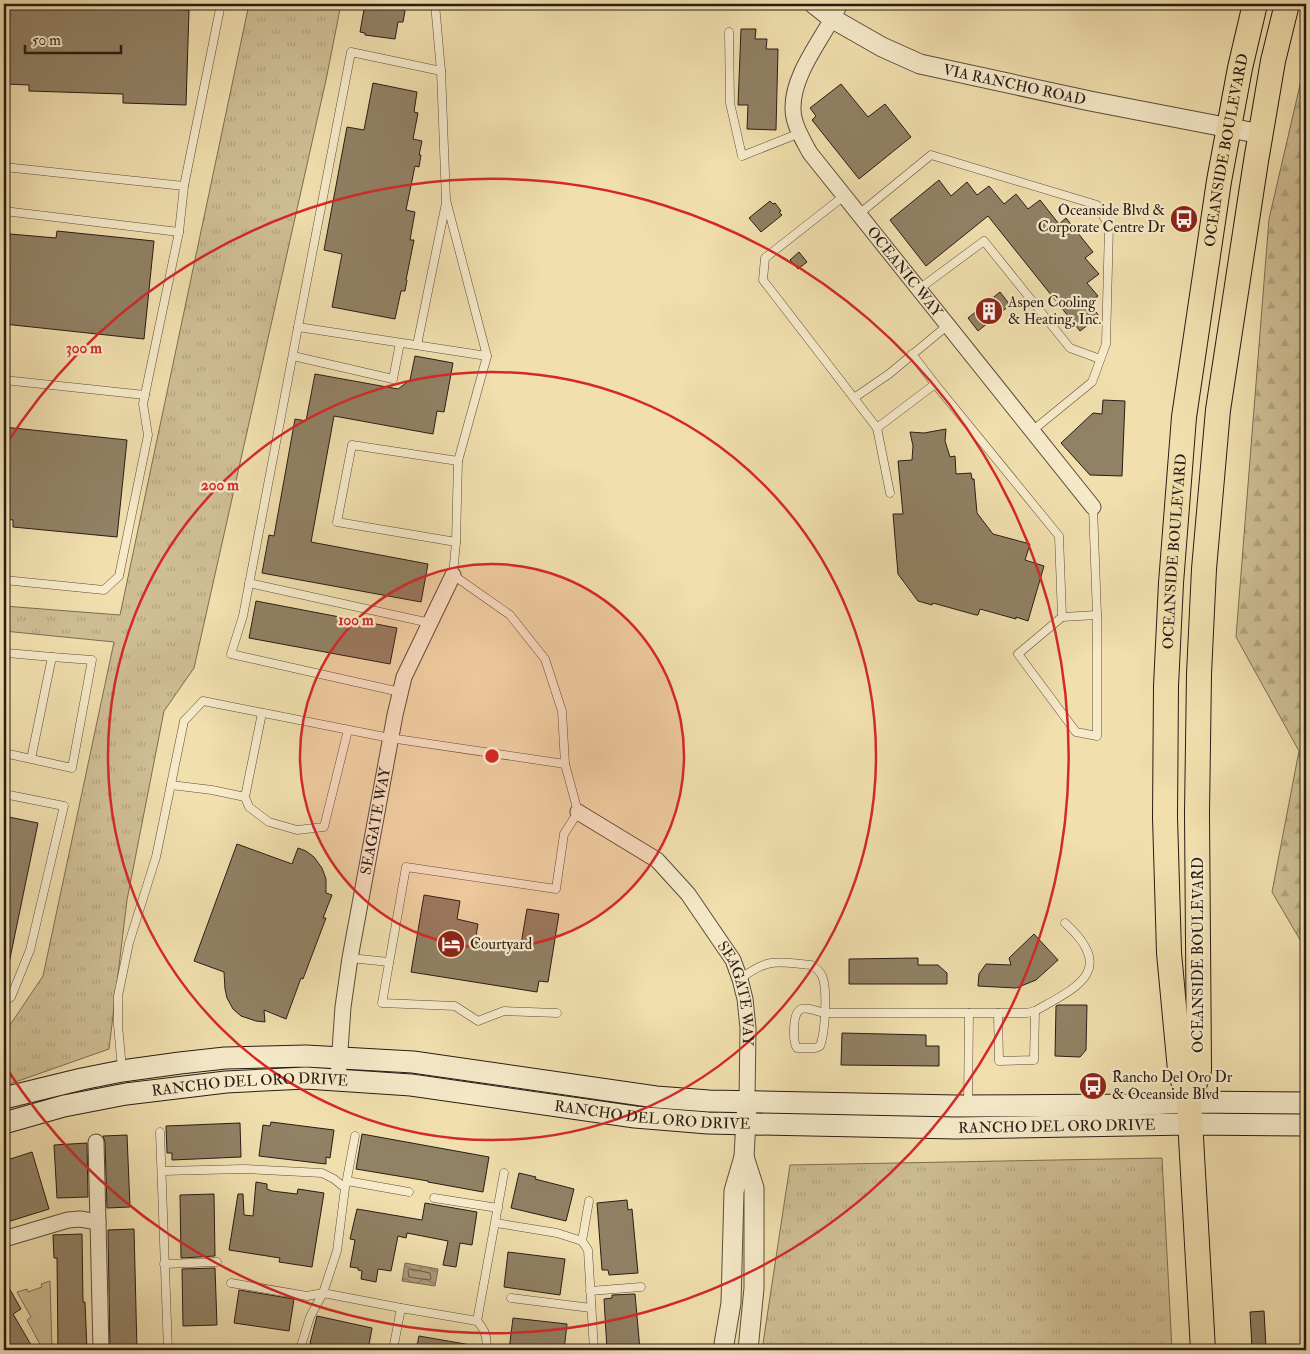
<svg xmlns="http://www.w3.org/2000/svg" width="1310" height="1354" viewBox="0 0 1310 1354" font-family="'IM FELL Double Pica',serif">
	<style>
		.grass { fill: url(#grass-tufts); stroke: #7c6d54 }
		.forest { fill: url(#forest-firs); stroke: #7c6d54 }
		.park { fill: #cfbe94; stroke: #7c6d54 }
		.water { fill: url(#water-waves); stroke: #786952 }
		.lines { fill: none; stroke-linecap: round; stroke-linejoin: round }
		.shore { stroke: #6a5c48; stroke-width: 1 }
		.building { fill: #918165; stroke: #281c15 }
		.service-casing { stroke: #5a4d3b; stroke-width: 9 }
		.minor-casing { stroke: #5a4d3b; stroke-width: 17 }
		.tertiary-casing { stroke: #5a4d3b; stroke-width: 21 }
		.secondary-casing { stroke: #281c15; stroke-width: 23 }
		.primary-casing { stroke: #281c15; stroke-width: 26 }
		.service { stroke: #f6eaca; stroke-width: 8 }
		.minor { stroke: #f6eaca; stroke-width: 15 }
		.tertiary { stroke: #f6eaca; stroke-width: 19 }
		.secondary { stroke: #f6eaca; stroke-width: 21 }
		.primary { stroke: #f1dfae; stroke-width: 24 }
		.ring { fill: none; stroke: #d62828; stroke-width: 2.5 }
		.labels { text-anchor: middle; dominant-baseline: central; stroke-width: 4.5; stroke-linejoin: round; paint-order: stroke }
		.street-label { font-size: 15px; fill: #281c15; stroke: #f6eaca }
		.poi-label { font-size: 15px; fill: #281c15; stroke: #f6eaca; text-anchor: start }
		.centre { fill: #d62828; stroke: #f6eaca; stroke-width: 2.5 }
		.ring-label { font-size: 15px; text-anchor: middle; font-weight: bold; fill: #d62828; stroke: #f6eaca; stroke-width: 4.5; stroke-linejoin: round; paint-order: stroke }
	</style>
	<defs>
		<pattern id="grass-tufts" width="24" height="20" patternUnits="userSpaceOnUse" patternTransform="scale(1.25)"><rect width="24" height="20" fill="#cfbe94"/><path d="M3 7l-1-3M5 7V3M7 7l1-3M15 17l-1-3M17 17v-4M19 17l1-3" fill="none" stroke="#b2a37f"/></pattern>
		<pattern id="forest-firs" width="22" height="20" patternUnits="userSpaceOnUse" patternTransform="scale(1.25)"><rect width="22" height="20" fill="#cfbe94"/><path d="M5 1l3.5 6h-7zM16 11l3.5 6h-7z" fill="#b2a37f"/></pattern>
		<pattern id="water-waves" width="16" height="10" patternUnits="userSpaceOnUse" patternTransform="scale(1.25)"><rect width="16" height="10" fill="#ad9d7a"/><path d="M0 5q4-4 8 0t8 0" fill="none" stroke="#8d7f63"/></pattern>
	</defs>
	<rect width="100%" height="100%" fill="#f1dfae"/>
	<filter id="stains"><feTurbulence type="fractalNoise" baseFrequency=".004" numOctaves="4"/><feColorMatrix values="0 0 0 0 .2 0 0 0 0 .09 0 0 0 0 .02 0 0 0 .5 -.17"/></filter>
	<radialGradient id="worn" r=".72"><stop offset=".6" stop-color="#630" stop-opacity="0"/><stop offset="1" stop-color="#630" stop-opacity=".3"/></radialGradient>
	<g class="grass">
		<path d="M249,4H341L326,80L194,668L164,711L127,900L109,1049L4,1086V1034L43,976L114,642L4,631V606L120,615Z"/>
		<path d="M1162,1158L1172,1350H762L790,1165Z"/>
	</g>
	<path class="forest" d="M1306,59V950L1272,892L1299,751L1236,637L1269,219Z"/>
	<path class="park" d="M50,1281L52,1350H43L27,1320L31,1317L17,1292L27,1289L28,1292L42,1287L41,1284Z"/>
	<path class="water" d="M405,1263L438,1269L435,1286L402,1281Z"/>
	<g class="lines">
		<path class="shore" d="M411,1269L430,1273L431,1279L429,1280L409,1277L408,1271Z"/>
	</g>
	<g class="building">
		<path d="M4,4L189,10L186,105L123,103V94L29,91V85L4,84Z"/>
		<path d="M365,4H404L403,10L405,11L403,22H398L395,39L365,35V33L360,32Z"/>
		<path d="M741,29H756L755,39H767L766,49H778L776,130L747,129L748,105H738Z"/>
		<path d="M373,83L417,92L414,112L418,113L413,139L422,141L419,155H421L419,167L415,166L406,210L415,212L410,240H414L406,280H407L405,291H401L395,319L332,307L342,254L324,250L347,127L364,130Z"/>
		<path d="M841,84L868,117L885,104L911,137L859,179L812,120L816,116L810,108Z"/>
		<path d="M939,180L951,196L967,182L977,195L989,186L1004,204L1016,194L1028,209L1040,200L1059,224L1066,218L1093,252L1085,258L1099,274L1087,283L1098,296L1089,303L1099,316L1080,331L988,216L926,266L890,220Z"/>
		<path d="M770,201L773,204L775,203L781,211L779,212L782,215L761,232L749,218Z"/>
		<path d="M57,231L154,241L144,339L4,324V240H9L10,234L56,238Z"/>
		<path d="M799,252L807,262L798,269L790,260Z"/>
		<path d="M1000,292L1010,305L978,331L968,318Z"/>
		<path d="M415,356L453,363L444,412L437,411L433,434L334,416L311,542L428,564L421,602L262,573L269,535L274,536L295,419L306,421L315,374L398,389L410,380Z"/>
		<path d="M1103,400L1125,401L1122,476L1090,475L1061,443L1093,413L1102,414Z"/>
		<path d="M4,427L127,440L117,537L13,527V520L4,519Z"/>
		<path d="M946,429L945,441L950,457L955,456L956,474L971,473L972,479H974L977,513L993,534L1030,544L1025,560L1044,566L1028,621L1016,617V619L980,609L978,615H976L933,603L932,605L918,601L898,574L893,514H903L898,461L912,460L913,446L910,432L924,433Z"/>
		<path d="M256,601L397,628L390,664L249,638Z"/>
		<path d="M4,816L38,823L8,968H4Z"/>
		<path d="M237,844L292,864L298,848L306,851L314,857L322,868L326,879V893L332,895L323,918H326L303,979L301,978L286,1019L264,1010L265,1022L256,1021L241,1016L233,1009L227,998L225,989L224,972L194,961Z"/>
		<path d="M424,895L460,901L457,919L478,924L475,942L520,950L527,909L559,914L548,982L539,981L537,992L411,972Z"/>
		<path d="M1034,934L1058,960L1036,980L1016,988L978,986L979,974L986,964L1011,965L1009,958Z"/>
		<path d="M918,958V965H938L947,973V984H849V959Z"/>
		<path d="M1058,1005H1087L1086,1050L1080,1057L1055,1056L1056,1006Z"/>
		<path d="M842,1033L926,1035V1046H939V1066L841,1065Z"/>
		<path d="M271,1122L334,1130L330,1158L326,1157V1164L259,1156L263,1125L270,1126Z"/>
		<path d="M240,1123L241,1157L172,1160V1153H167L166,1126Z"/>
		<path d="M362,1134L489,1157L483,1192L428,1182V1181L356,1169Z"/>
		<path d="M127,1135L130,1207L107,1208L105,1142L103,1136Z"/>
		<path d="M87,1143L88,1197L57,1198L54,1145Z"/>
		<path d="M32,1152L49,1209L4,1223V1179H7L4,1167V1161Z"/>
		<path d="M519,1173L536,1177L535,1179L574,1189L566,1221L511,1208Z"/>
		<path d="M256,1182L267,1184V1189L272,1191L297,1194L298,1189L324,1193L312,1267L279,1262L280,1258L229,1250L238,1194H243L244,1215L253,1216Z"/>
		<path d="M214,1194L215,1256L181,1258L180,1195Z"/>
		<path d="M627,1200L628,1210L632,1209L638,1273L609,1275L608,1270H602L597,1203Z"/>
		<path d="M425,1203L477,1212L472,1245L460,1243L456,1267L443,1265L448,1241L407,1233L406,1238L398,1236L391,1271L378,1269L376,1282L361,1279L362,1271L358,1270V1268L350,1267L355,1240L350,1239L357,1209L422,1220Z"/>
		<path d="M134,1229L137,1350H110L108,1230Z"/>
		<path d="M82,1234L83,1302H85L87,1350H58L57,1258H54L53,1235Z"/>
		<path d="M508,1252L565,1259L560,1295L504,1287Z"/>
		<path d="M215,1268L217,1325L183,1326L182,1269Z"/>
		<path d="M4,1279L21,1309L13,1314L34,1350H4Z"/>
		<path d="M239,1290L294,1299L289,1331L234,1323Z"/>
		<path d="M635,1294L640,1350H607L604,1299L612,1298V1295Z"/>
		<path d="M1264,1311L1266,1347L1252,1348L1250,1312Z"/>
		<path d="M317,1316L372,1328L368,1350H311L312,1344L310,1343Z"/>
		<path d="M513,1318L567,1324L564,1350H509Z"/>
		<path d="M419,1336L471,1345V1350H416Z"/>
	</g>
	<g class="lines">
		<defs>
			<g id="service">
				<path d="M435,4L441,71L446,200L487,356L458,461L456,542L453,575L510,615L545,659L562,711L565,764L578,812L564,834L556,889L406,867L382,1003L455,1006L478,1021L504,1011L557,1013"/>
				<path d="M729,32L730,103L742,156L800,133"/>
				<path d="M441,71L351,52L298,327L487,356"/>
				<path d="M4,167L184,186L179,232"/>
				<path d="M184,186L221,4"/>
				<path d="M844,196L765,258L763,280L877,428L935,384L912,354"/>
				<path d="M4,211L179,232L143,404L148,435L119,576L104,590L4,580"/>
				<path d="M859,214L931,155L1097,205L1109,226L1106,344L1092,382L1032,431"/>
				<path d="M919,289L984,241L1070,348L1100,359"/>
				<path d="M298,327L243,616L231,654L400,692"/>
				<path d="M417,345L446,203"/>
				<path d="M293,356L393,379L400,343"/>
				<path d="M4,380L145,395"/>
				<path d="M935,384L1059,536L1062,617L1018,654L1076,732L1097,736V615L1093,507"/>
				<path d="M854,398L889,374L948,325"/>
				<path d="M877,428L890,493"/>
				<path d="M456,542L337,522L352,445L458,461"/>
				<path d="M249,583L430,623"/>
				<path d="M1062,617L1097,615"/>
				<path d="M4,667L7,653L52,657"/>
				<path d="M262,713L245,797L249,807L269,822L297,830L324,827L348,730"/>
				<path d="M4,753L72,768L92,660L52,657L31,759"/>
				<path d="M171,785L212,790L245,797"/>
				<path d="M4,794L64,806L30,950L11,997L4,1002"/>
				<path d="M350,958L389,962"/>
				<path d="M740,979C769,957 778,962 811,965C816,968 820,971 822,976C828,989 825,1034 820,1046L815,1048H797C793,1042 794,1035 794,1028C795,1003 804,1007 824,1013H1027L1035,1011C1078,987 1117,970 1065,923"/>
				<path d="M998,1013L999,1061L1034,1060L1035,1011"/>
				<path d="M122,1069L118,1025V996L129,943L156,857L184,721L203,701L390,738L565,764"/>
				<path d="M968,1104L969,1013"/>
				<path d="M160,1132L168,1350H174"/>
				<path d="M162,1171L244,1169L322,1173L334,1179L345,1188L337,1251L323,1293L307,1296L231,1283"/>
				<path d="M347,1181L409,1192"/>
				<path d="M346,1184L355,1136"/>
				<path d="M434,1198L498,1208"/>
				<path d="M496,1223L557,1233L582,1241L588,1250L594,1350"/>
				<path d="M582,1241L589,1201"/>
				<path d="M164,1264L217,1262"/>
				<path d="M590,1291L641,1287"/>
				<path d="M511,1298L591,1308"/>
				<path d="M477,1321L504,1173"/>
				<path d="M297,1350L301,1346L310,1317L323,1293L401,1308"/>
				<path d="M393,1350L401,1308L477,1321C485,1329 488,1339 486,1350"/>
			</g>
			<g id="minor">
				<path id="s1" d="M840,4C825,36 792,73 793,109C793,124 803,140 810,153L1093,507"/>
				<path id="s2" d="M578,812L657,860L688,894L733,960L740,979L745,999L748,1028L747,1101"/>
				<path id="s3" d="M338,1079L343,1007L350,958L395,715L404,677L453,575"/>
				<path d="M96,1142L98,1222"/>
				<path d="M4,1239L68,1220L80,1219L98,1222L101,1350"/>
			</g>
			<g id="tertiary">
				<path id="s4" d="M814,4L833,19L882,47L920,64L1090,101L1261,134"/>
				<path d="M744,1157L754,1188V1288L748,1350"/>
				<path d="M723,1350L731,1303L734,1191L744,1157L747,1101"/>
			</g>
			<g id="secondary">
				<path d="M4,1098L82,1079L122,1071L180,1063L225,1058L306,1056L413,1062L656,1097L709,1101L956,1106L1126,1105L1189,1102L1306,1103"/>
				<path id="s5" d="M4,1123L64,1106L126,1094L226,1082L306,1078L411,1085L635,1117L708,1123L956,1128L1190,1124L1306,1125"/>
			</g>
			<g id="primary">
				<path d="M1189,1102L1199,1070L1197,813L1199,674L1204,569L1218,410L1256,161L1273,61L1287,4"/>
				<path id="s6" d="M1203,1350L1189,1102L1180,1070L1169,953L1165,817L1166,686L1171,583L1184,417L1219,181L1240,68L1255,4"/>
			</g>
		</defs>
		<use href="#service" class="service-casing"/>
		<use href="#minor" class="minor-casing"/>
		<use href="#tertiary" class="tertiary-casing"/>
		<use href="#secondary" class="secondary-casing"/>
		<use href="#primary" class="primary-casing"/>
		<use href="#service" class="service"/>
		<use href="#minor" class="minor"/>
		<use href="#tertiary" class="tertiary"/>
		<use href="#secondary" class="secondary"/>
		<use href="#primary" class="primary"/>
	</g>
	<circle cx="492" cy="756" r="192" fill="#d62828" fill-opacity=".12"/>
	<g class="ring">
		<circle cx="492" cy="756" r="192"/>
		<circle cx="492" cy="756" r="384"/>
		<path d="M5 446A577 577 0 1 1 5 1066"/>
	</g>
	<defs>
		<symbol id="bus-disc" viewBox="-11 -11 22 22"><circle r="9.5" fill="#8f2418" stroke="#f6eaca"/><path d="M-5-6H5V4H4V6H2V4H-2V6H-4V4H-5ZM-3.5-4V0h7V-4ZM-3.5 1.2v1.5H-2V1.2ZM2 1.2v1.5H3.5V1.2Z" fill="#fff"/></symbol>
		<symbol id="building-disc" viewBox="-11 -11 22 22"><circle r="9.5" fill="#8f2418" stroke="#f6eaca"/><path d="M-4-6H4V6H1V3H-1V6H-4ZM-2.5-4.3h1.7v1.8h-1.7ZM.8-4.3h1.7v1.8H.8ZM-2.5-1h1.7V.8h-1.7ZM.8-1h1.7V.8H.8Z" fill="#fff"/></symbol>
		<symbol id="hotel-disc" viewBox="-11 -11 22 22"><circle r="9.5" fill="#8f2418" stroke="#f6eaca"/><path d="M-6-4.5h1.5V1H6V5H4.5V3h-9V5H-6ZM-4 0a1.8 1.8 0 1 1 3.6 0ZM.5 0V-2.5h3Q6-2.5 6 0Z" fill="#fff"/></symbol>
	</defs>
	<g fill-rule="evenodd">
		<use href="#bus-disc" x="1168" y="203" width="32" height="32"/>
		<use href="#building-disc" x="973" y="295" width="32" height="32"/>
		<use href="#hotel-disc" x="435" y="928" width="32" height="32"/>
		<use href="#bus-disc" x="1077" y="1070" width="32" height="32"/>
	</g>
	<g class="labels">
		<g class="street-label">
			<text stroke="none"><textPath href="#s4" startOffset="219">VIA RANCHO ROAD</textPath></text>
			<text stroke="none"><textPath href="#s6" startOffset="1206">OCEANSIDE BOULEVARD</textPath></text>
			<text stroke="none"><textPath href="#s1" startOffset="316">OCEANIC WAY</textPath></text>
			<text stroke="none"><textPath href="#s6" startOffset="801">OCEANSIDE BOULEVARD</textPath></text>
			<text stroke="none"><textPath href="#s3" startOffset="261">SEAGATE WAY</textPath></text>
			<text transform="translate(1198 955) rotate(-90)">OCEANSIDE BOULEVARD</text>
			<text stroke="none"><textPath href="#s2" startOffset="252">SEAGATE WAY</textPath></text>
			<text stroke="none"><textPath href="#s5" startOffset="250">RANCHO DEL ORO DRIVE</textPath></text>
			<text stroke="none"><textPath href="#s5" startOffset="655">RANCHO DEL ORO DRIVE</textPath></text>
			<text stroke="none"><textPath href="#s5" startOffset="1060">RANCHO DEL ORO DRIVE</textPath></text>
		</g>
		<g class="poi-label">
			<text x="1165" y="210" text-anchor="end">Oceanside Blvd &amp;<tspan x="1165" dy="17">Corporate Centre Dr</tspan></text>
			<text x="1008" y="302">Aspen Cooling<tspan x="1008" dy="17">&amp; Heating, Inc.</tspan></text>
			<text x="470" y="944">Courtyard</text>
			<text x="1112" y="1077">Rancho Del Oro Dr<tspan x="1112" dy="17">&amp; Oceanside Blvd</tspan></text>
		</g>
	</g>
	<circle cx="492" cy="756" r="8" class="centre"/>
	<g class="ring-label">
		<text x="84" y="353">300 m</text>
		<text x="220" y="490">200 m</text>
		<text x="356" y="625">100 m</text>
	</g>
	<rect width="1310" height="1354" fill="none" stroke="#f1dfae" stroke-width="20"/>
	<rect x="5" y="5" width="1300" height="1344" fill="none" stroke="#281c15" stroke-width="2.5"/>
	<rect x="10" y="10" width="1290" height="1334" fill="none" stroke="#281c15"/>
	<path d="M25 45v8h96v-8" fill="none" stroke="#281c15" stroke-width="2.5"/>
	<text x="32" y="45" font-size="15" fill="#281c15" stroke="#f6eaca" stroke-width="4" paint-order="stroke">50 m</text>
	<rect width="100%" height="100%" filter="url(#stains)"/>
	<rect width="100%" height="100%" fill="url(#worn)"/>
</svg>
